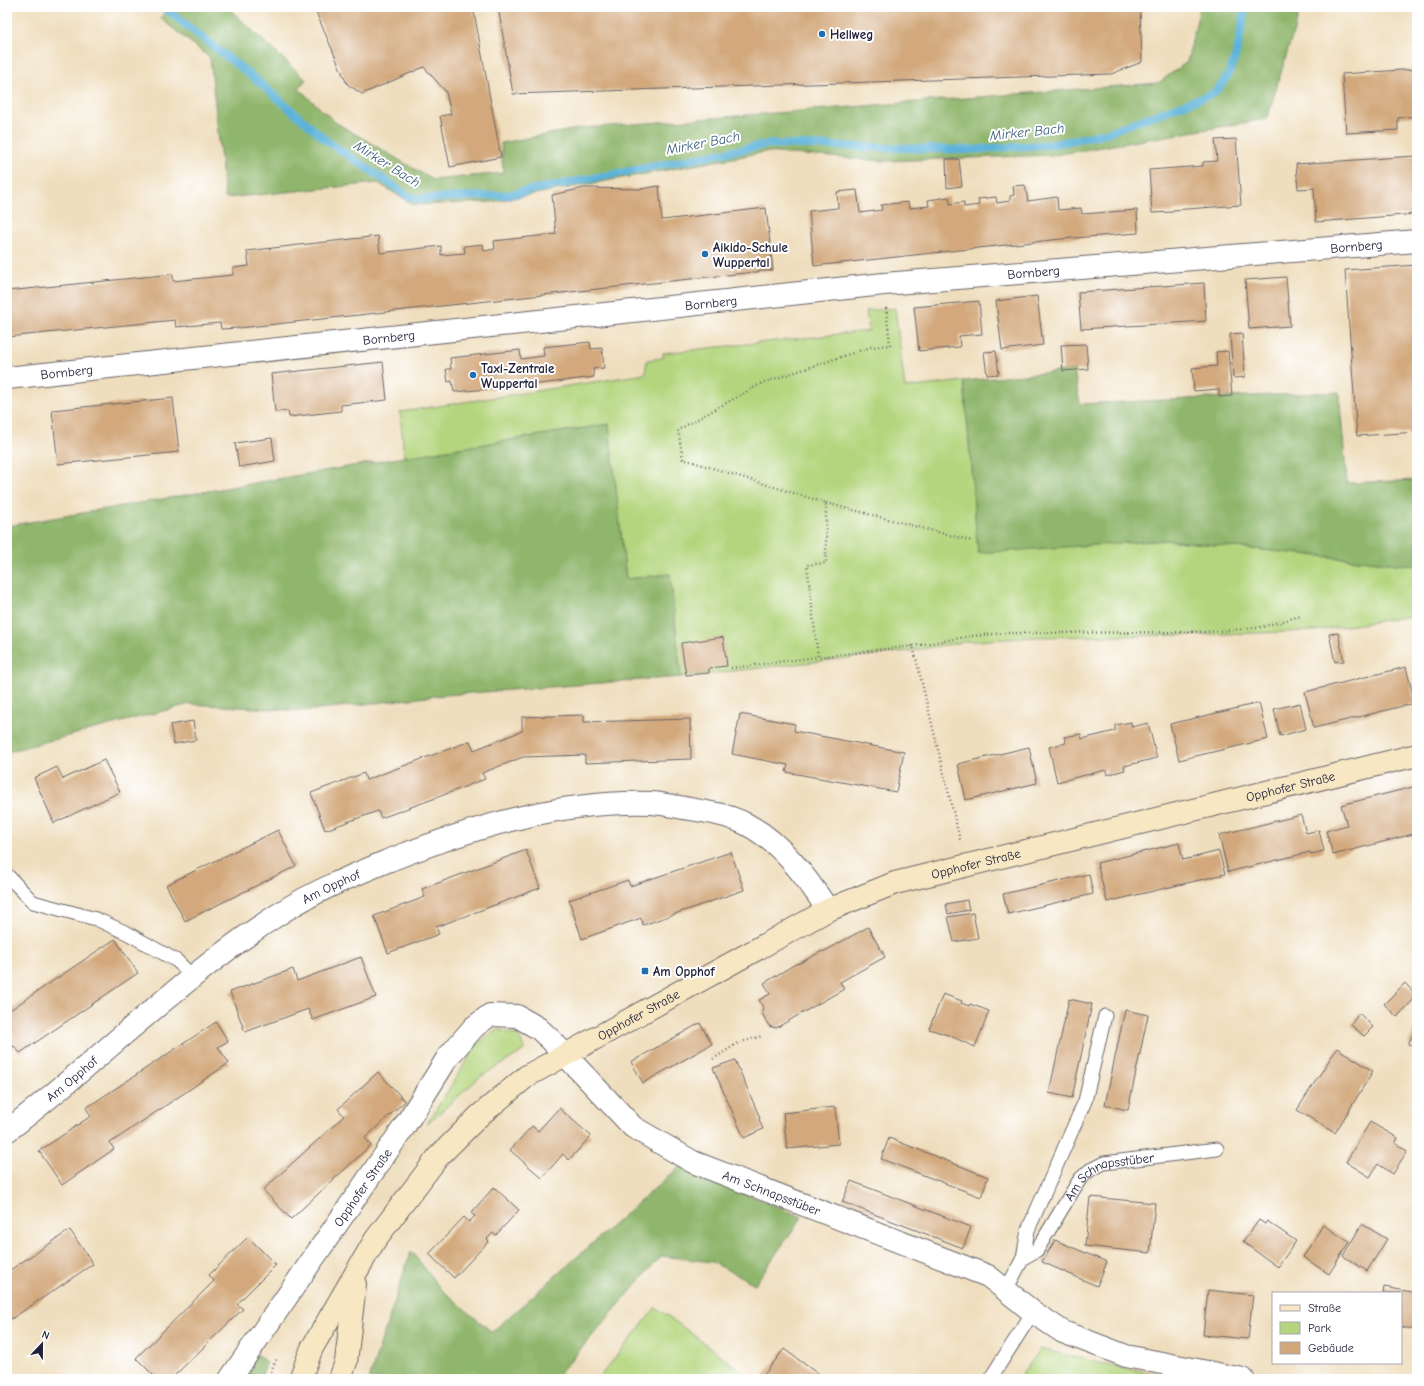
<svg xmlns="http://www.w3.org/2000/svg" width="1424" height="1386" viewBox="0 0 1424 1386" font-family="'Comic Neue',sans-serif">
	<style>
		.green { fill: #b4d57d; stroke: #6b7c5c }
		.forest { fill: #8fb66c; stroke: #586c54 }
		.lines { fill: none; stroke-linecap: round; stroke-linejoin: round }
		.stream { stroke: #5cb2d9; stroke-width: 8 }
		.building { fill: #d2a87b }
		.lane-casing { stroke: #6a6468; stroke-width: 15 }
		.street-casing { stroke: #6a6468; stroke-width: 24 }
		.secondary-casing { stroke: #6a6468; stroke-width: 24 }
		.path { stroke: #6a6468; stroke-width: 2.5; stroke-dasharray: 1 3; stroke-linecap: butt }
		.lane { stroke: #fff; stroke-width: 13 }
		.street { stroke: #fff; stroke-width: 22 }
		.secondary { stroke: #f7e8c3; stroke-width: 22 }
		.poi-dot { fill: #1f6fb2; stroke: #fff; stroke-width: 1.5 }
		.labels { text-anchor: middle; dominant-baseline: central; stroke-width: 4; stroke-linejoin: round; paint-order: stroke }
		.poi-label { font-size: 13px; font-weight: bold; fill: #22223b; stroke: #fff; text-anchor: start }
		.street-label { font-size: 13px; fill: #22223b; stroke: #fff }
		.water-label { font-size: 14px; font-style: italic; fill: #395c7a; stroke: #fff }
	</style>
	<rect width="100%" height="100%" fill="#fff"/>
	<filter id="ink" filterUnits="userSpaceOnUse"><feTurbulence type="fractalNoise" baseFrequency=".025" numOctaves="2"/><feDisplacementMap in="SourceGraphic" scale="8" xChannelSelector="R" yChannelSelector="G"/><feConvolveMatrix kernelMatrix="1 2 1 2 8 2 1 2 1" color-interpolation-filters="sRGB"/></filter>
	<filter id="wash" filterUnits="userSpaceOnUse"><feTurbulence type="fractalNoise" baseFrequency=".012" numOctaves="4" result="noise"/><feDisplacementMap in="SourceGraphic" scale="16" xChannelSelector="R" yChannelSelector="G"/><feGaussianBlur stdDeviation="0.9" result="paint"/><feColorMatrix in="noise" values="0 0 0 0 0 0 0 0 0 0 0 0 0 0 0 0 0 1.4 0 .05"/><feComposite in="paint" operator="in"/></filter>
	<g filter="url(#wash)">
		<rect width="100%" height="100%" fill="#efdebd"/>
		<g class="green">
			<path d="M895,308L905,388L964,381L978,552L1167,540L1417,566V615L1316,631L1193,635L1035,637L963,642L910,651L681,677L670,574L626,579L609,424L404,457L400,412L645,374L647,360L663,358V353L869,331L866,311Z"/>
			<path d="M497,1029L518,1035L525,1050L480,1077L427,1124L477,1044Z"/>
			<path d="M656,1307L752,1379H598Z"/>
			<path d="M1041,1349L1112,1366L1189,1379H1018Z"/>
		</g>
		<g class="forest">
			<path d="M170,7H227L306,80L298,88L335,122L433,180L503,173L501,143L583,128L1158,83L1187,62L1200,7H1301L1267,119L1055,155L884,161L765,152L491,202L414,205L378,183L225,198L210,58L160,18Z"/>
			<path d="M1074,370L1080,404L1339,392L1347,483L1417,480V566L1167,540L978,553L964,381Z"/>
			<path d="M609,424L626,579L670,574L681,677L445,695L303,711L190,704L7,752V526L404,457Z"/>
			<path d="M680,1166L802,1217L755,1284L712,1262L661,1256L555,1379H369L411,1251L441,1289L492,1332Z"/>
			<path d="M257,1354L267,1363L260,1379H240Z"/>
		</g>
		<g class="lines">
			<path class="stream" d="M163,7L254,78L327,141L408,196L418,199L506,195L769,144L969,150L1055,144L1106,133L1212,94C1237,75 1240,36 1245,7"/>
		</g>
		<g id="blocks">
			<g class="building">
				<path d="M328,7H473L501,157L450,167L440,116L451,114L446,92L424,67L362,94L347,84L316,12Z"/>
				<path d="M498,7H1140L1142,62L1111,74L513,94Z"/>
				<path d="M1417,69V116L1398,118V130L1346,133L1342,74Z"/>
				<path d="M1236,139L1241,205L1173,210V212L1152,213L1149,170L1203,166V162L1217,161L1215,140Z"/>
				<path d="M1415,156L1417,214L1316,222L1314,188L1298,189L1296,164Z"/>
				<path d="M946,159H959L962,186L947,188Z"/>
				<path d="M1025,185L1028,201L1057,197L1058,210L1081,208L1082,214L1137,210L1138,233L1061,239L814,266L809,211L838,208L837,192L857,190L860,213L882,210L881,205L908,202L909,208L929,206L928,200L949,197L950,204L964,202V207L979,205L978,199L996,197L997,203L1010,201V196L1014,195L1013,186Z"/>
				<path d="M659,186L662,220L766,208L773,270L239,328L221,329L220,323L176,327L175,320L7,337V291L173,274V281L233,275V268L249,266L247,251L378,236L380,253L441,246V255L465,253L464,246L483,244L484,251L495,249L494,241L556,234L552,195L584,188L640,189Z"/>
				<path d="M1417,265V432L1357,436L1345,270Z"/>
				<path d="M1286,277L1290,326L1249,329L1245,280Z"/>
				<path d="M1204,283L1206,321L1081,329L1078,292Z"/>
				<path d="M1037,296L1043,345L1002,350L996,301Z"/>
				<path d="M979,301L982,334L959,336L960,347L919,351L914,307Z"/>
				<path d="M1242,333L1245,377L1233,378L1230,334Z"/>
				<path d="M590,342L591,349L602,348L604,368L593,369L594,377L524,386L454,392L452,381L448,382L446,369H451L450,358L520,350L521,359L544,356L543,347Z"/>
				<path d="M1086,344L1088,369L1063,371L1061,345Z"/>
				<path d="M996,351L999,374L987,375L984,352Z"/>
				<path d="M1228,351L1232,396L1219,397V389L1194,391L1192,368L1217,366L1216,352Z"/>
				<path d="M383,362L387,400L341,405V411L289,417L288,411L275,412L271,374Z"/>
				<path d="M173,398L179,452L58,464L52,410Z"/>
				<path d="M272,438L275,461L239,467L235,443Z"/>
				<path d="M1338,633L1344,661L1335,662L1329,634Z"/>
				<path d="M723,637L727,666L709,668V673L686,675L681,643Z"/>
				<path d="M1406,667L1415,703L1314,728L1305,692Z"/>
				<path d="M1259,703L1268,739L1179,760L1170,724Z"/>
				<path d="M1300,703L1306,729L1280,736L1274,709Z"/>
				<path d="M740,714L795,724L794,731L904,752L896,792L786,772L788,765L732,754Z"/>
				<path d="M584,715V722L690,719L691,759L585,763V755L523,757L482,773L485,779L433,799L381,818L378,811L325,830L311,793L364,773L366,780L470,741L474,750L522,731V717Z"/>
				<path d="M193,721L196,740L174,744L170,725Z"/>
				<path d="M1131,722L1132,727L1148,723L1157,758L1124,766L1125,770L1107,775L1106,770L1057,782L1049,747L1066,743L1064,737L1081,734L1082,739L1115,731V725Z"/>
				<path d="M1029,747L1037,783L966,800L958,764Z"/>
				<path d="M104,760L120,792L54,823L34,778L57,767L63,779Z"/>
				<path d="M1417,786V833L1333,855L1326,831L1347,825L1341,805Z"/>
				<path d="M1301,815L1306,833L1319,830L1324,851L1311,854L1310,852L1228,872L1219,835Z"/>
				<path d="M278,830L296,866L185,921L166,885Z"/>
				<path d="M1179,843L1183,860L1219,851L1225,874L1107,902L1097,863Z"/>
				<path d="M526,850L540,888L436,927L439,934L388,953L374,916L425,897L422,889Z"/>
				<path d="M731,852L744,890L643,925L641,918L582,939L569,900L628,880L630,886Z"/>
				<path d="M1089,874L1093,894L1008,914L1003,894Z"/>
				<path d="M967,900L969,910L948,914L946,904Z"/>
				<path d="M973,913L978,938L954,942L948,917Z"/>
				<path d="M868,927L885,957L840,982L844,989L776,1028L769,1026L762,1013L763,1007L759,1000L770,994L764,983L797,963L798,964L822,951L823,952Z"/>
				<path d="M115,939L138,973L20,1053L14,1046L7,1051V1012Z"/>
				<path d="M361,957L376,997L313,1020L308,1009L245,1032L230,992L293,969L297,981Z"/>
				<path d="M1405,983L1417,996L1397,1017L1384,1004Z"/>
				<path d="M943,994L962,1001L961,1003L969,1006L970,1004L989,1011L975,1047L948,1035L929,1029Z"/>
				<path d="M1069,999L1092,1004L1072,1098L1049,1093Z"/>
				<path d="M1125,1010L1148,1015L1128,1110L1105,1105Z"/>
				<path d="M1359,1013L1373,1027L1364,1036L1351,1025Z"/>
				<path d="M216,1022L228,1041L218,1047L229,1063L110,1143L114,1149L62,1185L39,1151L91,1116L86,1108Z"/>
				<path d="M700,1023L712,1044L643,1083L631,1062Z"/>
				<path d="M1417,1026V1048L1408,1044Z"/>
				<path d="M1337,1048L1373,1071L1335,1133L1297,1110Z"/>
				<path d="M735,1060L760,1118L759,1119L763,1129L744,1138L713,1068Z"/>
				<path d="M378,1072L405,1101L365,1138L371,1145L291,1219L263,1190L344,1116L338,1109Z"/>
				<path d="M835,1107L839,1144L787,1149L783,1113Z"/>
				<path d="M559,1108L591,1136L569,1160L563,1154L542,1178L510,1150L532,1126L538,1131Z"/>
				<path d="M1370,1122L1398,1138L1395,1143L1407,1151L1393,1174L1378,1164L1370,1177L1346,1162Z"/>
				<path d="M889,1138L988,1177L981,1197L881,1159Z"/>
				<path d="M851,1181L971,1227L963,1248L842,1202Z"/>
				<path d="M494,1187L519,1210L496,1235L493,1233L487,1239L489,1241L454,1278L429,1254L464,1217L469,1222L475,1216L471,1213Z"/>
				<path d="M1090,1197L1155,1203L1150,1253L1085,1246Z"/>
				<path d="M1259,1220L1265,1224L1267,1221L1296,1241L1278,1267L1243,1242Z"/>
				<path d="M1362,1224L1387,1239L1367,1271L1343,1256Z"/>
				<path d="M1323,1225L1349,1242L1329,1274L1303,1257Z"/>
				<path d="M70,1230L93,1264L7,1322V1272Z"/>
				<path d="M248,1237L276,1265L237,1304L243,1309L171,1379H157L136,1358L214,1281L209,1275Z"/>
				<path d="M1055,1240L1107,1262L1097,1286L1042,1262Z"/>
				<path d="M1384,1287L1417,1293V1330L1401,1327V1293H1383Z"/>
				<path d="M1208,1290L1253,1295L1248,1339L1203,1335Z"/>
				<path d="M784,1349L825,1379H769L764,1375Z"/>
			</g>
		</g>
	</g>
	<g filter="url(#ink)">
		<use href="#blocks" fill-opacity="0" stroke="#6a6468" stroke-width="1"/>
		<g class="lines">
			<defs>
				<g id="lane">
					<path d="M7,875L33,902L96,919L127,933L177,961L193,977"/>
					<path d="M1023,1258L1028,1230L1085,1101L1105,1016"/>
					<path id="s1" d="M1006,1290L1023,1258L1037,1250L1080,1179L1090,1170L1104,1163L1217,1149"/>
					<path d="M990,1379L1033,1312"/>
				</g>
				<g id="street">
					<path id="s2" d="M7,378L884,284L1417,241"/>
					<path id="s3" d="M7,1131C100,1060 183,975 282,912C315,891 354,875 390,860C473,827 562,800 652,803C665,804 678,807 690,809C709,812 728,815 746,824C781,842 807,878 828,910"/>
					<path id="s4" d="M230,1379L404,1127L448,1057L474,1027L490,1015L517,1016L538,1028L551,1040L633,1127L693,1162L988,1276L1033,1312L1063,1332L1126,1356L1243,1379"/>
				</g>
				<g id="secondary">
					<path id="s5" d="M300,1379L312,1348L375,1240L438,1157L479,1116L527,1076L828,910L895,883L1417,755"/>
					<path d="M340,1379L346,1362L355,1284"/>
				</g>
			</defs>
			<use href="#lane" class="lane-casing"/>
			<use href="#street" class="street-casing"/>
			<use href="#secondary" class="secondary-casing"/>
			<g class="path">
				<path d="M886,308L890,345L871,347L762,383L678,430L683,459L826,503V563L807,565L818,657L913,646L960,840"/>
				<path d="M826,503L972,541"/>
				<path d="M913,646L972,636L1004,633L1205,632L1257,628L1301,616"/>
				<path d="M731,668L818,657"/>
				<path d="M713,1059L738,1043L762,1036"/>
				<path d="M268,1379L277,1358"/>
			</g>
			<use href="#lane" class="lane"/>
			<use href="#street" class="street"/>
			<use href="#secondary" class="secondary"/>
		</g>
	</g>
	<g class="poi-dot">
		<circle cx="822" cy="34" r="4"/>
		<circle cx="705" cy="254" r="4"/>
		<circle cx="473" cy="375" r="4"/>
		<rect x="641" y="967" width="8" height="8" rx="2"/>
	</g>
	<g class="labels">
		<g class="poi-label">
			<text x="830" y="34">Hellweg</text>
			<text x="713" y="247">Aikido-Schule<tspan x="713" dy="15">Wuppertal</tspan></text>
			<text x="481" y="368">Taxi-Zentrale<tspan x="481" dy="15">Wuppertal</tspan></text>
			<text x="653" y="971">Am Opphof</text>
		</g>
		<g class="street-label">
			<text stroke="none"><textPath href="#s2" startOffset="1356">Bornberg</textPath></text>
			<text stroke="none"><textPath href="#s2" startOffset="1032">Bornberg</textPath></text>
			<text stroke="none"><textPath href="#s2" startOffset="708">Bornberg</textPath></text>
			<text stroke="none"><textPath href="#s2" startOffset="384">Bornberg</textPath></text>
			<text stroke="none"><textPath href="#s2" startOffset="60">Bornberg</textPath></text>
			<text stroke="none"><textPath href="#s5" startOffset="1206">Opphofer Straße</textPath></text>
			<text stroke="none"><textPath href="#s5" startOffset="882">Opphofer Straße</textPath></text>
			<text stroke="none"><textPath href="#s3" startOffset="407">Am Opphof</textPath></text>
			<text stroke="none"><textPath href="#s5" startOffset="510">Opphofer Straße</textPath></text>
			<text stroke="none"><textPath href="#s3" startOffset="83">Am Opphof</textPath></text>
			<text stroke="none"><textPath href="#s1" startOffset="163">Am Schnapsstüber</textPath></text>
			<text stroke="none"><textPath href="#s4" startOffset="233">Opphofer Straße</textPath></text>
			<text stroke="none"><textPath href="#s4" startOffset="791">Am Schnapsstüber</textPath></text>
		</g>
		<g class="water-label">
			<text transform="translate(1027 132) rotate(-6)">Mirker Bach</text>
			<text transform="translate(703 143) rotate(-11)">Mirker Bach</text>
			<text transform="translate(387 164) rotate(32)">Mirker Bach</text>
		</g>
	</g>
	<rect width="1424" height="1386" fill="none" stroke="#fff" stroke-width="24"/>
	<rect x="1272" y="1292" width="130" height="72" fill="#ffffff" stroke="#a7a7b1"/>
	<rect x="1280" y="1305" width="20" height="6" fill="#f7e8c3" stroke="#a7a7b1"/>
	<text x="1308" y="1312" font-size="12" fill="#22223b">Straße</text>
	<rect x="1280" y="1322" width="20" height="12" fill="#b4d57d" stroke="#a7a7b1"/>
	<text x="1308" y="1332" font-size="12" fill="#22223b">Park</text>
	<rect x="1280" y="1342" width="20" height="12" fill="#d2a87b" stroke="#a7a7b1"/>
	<text x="1308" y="1352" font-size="12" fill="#22223b">Gebäude</text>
	<g transform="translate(42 1344) rotate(22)" stroke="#ffffff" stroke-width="3" paint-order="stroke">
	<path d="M0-3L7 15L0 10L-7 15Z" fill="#22223b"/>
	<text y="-6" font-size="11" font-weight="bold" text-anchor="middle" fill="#22223b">N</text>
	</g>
</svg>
